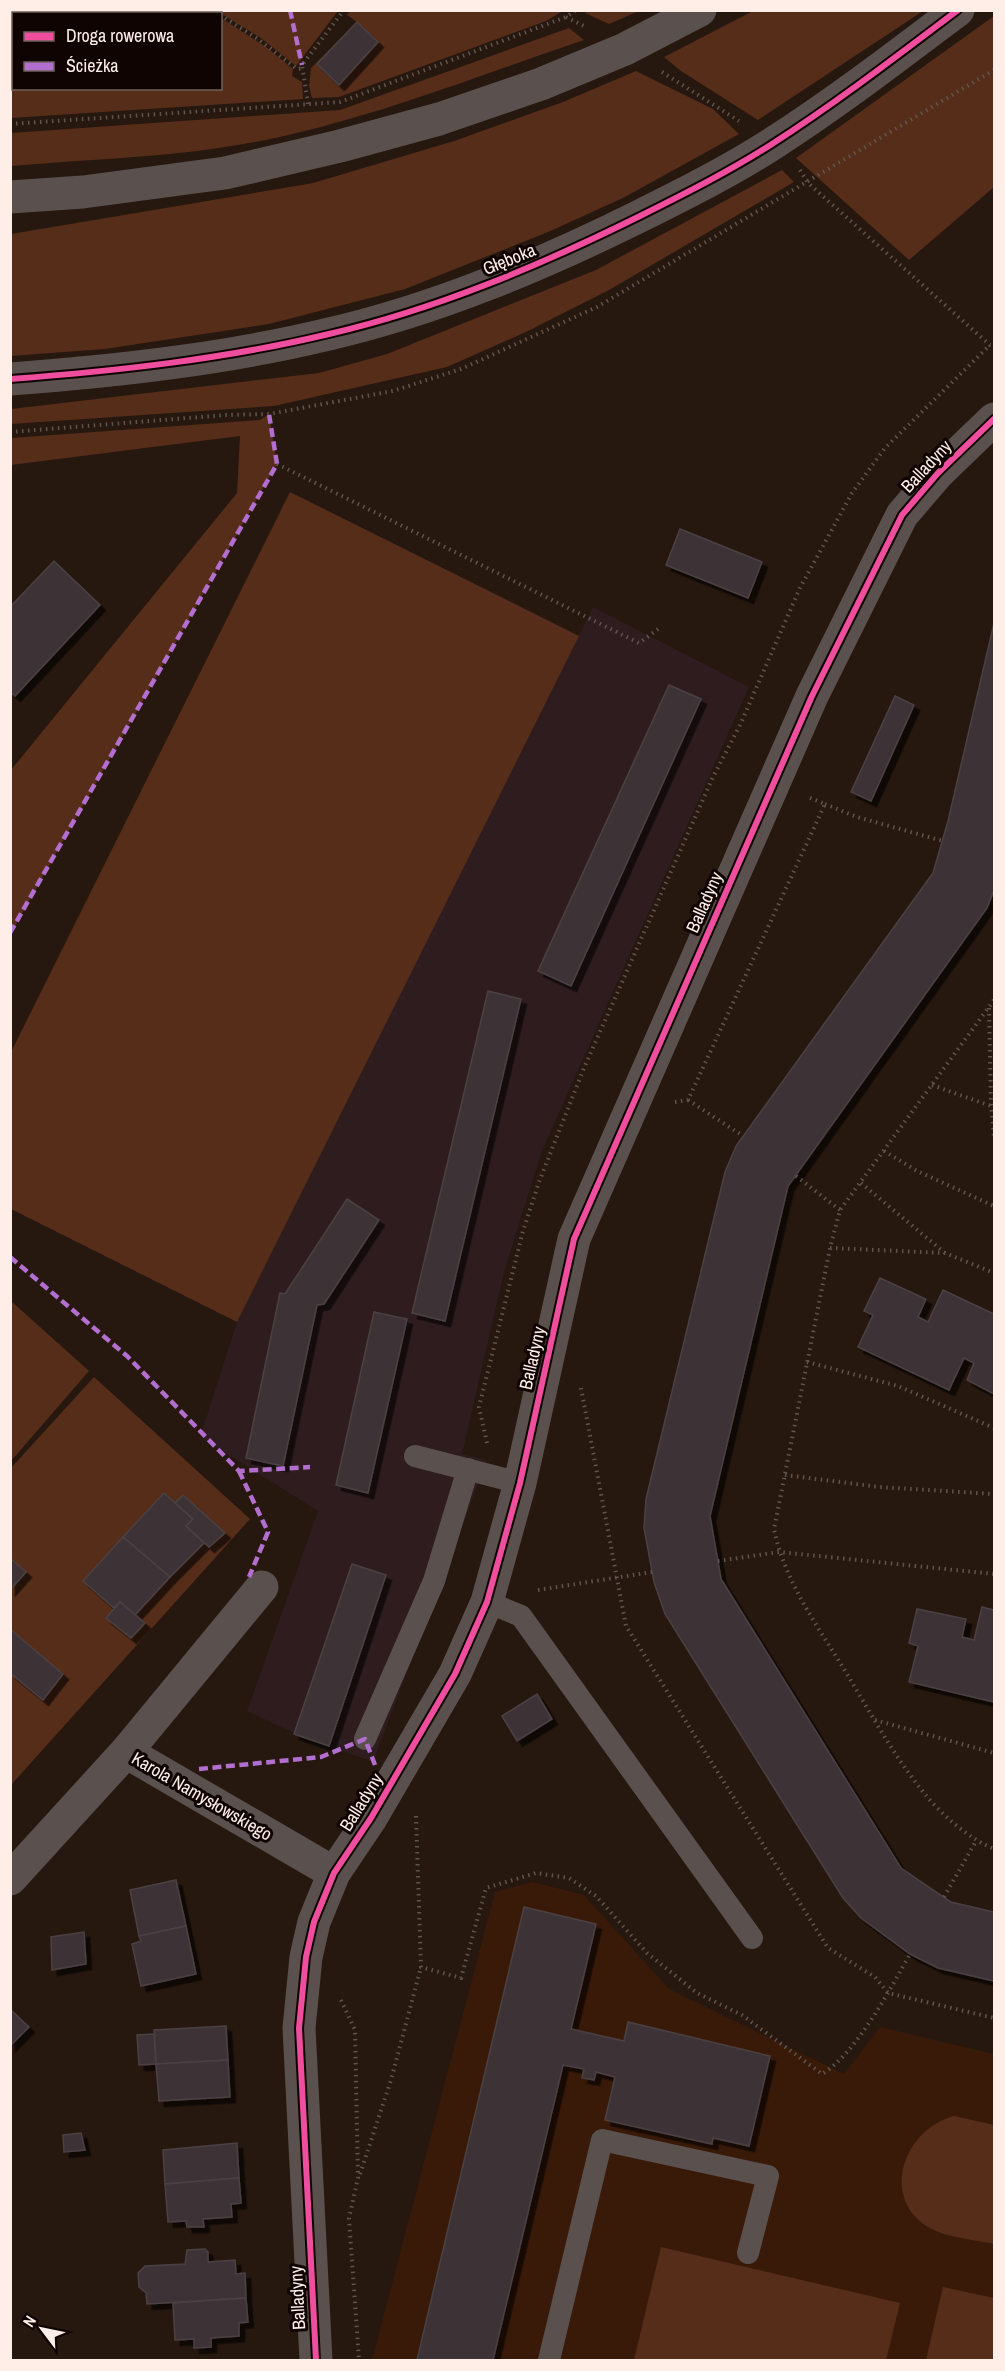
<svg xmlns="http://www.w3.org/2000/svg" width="1005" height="2371" viewBox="0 0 1005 2371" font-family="'Archivo Narrow',sans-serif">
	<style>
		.industrial { fill: #2f1c1f }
		.built { fill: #391a09 }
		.green { fill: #562d19 }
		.building { fill: #3d3336; stroke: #4b4143; stroke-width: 1.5; filter: url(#shadow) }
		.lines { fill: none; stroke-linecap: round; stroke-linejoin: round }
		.path { stroke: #5f5550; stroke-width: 4; stroke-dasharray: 1.5 4.5; stroke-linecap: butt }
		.service { stroke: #5a514e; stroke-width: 22 }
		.minor { stroke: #5a514e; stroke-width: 33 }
		.tertiary { stroke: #5a514e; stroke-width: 33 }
		.quiet { stroke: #b36fd0; stroke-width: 4.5; stroke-dasharray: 9 4.5; stroke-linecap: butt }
		.cycleway-casing { stroke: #0f0402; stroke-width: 10 }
		.cycleway { stroke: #ef4d9e; stroke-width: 6 }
		.labels { text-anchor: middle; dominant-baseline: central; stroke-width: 6; stroke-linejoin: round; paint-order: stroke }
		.street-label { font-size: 18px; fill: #feeee7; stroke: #0f0402 }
	</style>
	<defs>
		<filter id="shadow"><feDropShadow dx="5.5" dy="5.5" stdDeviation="0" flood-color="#0009"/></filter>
	</defs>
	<rect width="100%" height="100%" fill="#26170f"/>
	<path class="industrial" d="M593,607L749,687L542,1151L504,1272L462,1454L487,1460L373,1762L296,1734L247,1711L318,1511L200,1437L237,1322Z"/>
	<path class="built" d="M533,1882L584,1895L669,1989L844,2074L880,2027L994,2054V2360H372L495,1892Z"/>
	<g class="green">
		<path d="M589,10H639V11L609,24L585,13Z"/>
		<path d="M210,11L214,13L14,14V88H220L221,18L266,47L293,69L292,76L302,82L303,99L11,118V11Z"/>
		<path d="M217,11H338L296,66L261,38Z"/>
		<path d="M350,11H563L546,21L339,97L312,98L309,86L311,68L357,22L347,15Z"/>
		<path d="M753,11V10L923,11L758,120L681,71L664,57Z"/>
		<path d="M994,16V187L909,260L796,158Z"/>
		<path d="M569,28L584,40C465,80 344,130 219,148C150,158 80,160 11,166V133L340,110Z"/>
		<path d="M636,71L713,109L739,134L623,198L548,232L405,289L269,324L105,349L11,356V234L313,183L454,141L563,102Z"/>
		<path d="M782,170L794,182L609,290L526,332L447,367L274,406L11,424V409L319,373L387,354L596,270Z"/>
		<path d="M269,414L277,464L11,933V770L237,493L240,436L11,465V438L260,420Z"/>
		<path d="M290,492L579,636L237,1322L11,1209V1052Z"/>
		<path d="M11,1301L89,1371L11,1461Z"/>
		<path d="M94,1377L250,1519L11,1785V1468Z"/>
		<path d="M954,2116L994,2125V2244C976,2240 953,2238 936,2231C879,2206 899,2131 954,2116Z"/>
		<path d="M661,2247L900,2303L886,2360H634Z"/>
		<path d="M943,2287L994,2298V2360H926Z"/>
	</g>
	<g class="building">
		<path d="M357,22L378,42L339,85L317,64Z"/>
		<path d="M680,529L762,562L748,598L666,565Z"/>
		<path d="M54,561L100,605L15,696L10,692V607Z"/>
		<path d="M994,623V890L987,908L788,1186L710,1516L721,1579L901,1868L951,1902L994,1912V1981L938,1968L910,1954L861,1918L843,1898L665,1614L654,1582L644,1528L646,1499L725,1172L736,1146L933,873L948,821Z"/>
		<path d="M669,685L701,699L571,986L538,971Z"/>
		<path d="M895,696L914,705L871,801L851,792Z"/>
		<path d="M488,991L521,999L445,1321L412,1313Z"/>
		<path d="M347,1199L379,1220L324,1304L317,1305L283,1466L246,1458L280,1293L285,1294Z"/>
		<path d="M880,1278L926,1299L918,1317L928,1322L943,1290L994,1314V1394L967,1380L974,1363L964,1358L949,1390L858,1347L873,1315L864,1311Z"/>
		<path d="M374,1312L407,1319L368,1493L336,1485Z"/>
		<path d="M164,1493L193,1519L186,1526L204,1543L170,1577L123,1537Z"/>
		<path d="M183,1495L225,1533L209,1547L186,1526L193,1519L175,1503Z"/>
		<path d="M123,1537L170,1577L135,1615L120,1602L114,1608L83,1581Z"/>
		<path d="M10,1558L26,1572L10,1590Z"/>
		<path d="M352,1564L386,1575L329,1746L294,1734Z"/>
		<path d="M120,1602L145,1623L131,1638L106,1618Z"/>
		<path d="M982,1607L994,1610V1702L909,1682L918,1646L909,1643L917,1609L966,1619L962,1637L974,1640Z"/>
		<path d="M10,1629L63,1674L43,1700L10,1673Z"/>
		<path d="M537,1694L552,1719L517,1741L502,1716Z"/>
		<path d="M176,1880L186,1926L139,1936L130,1890Z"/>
		<path d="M524,1907L596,1924L571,2029L624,2041L628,2022L770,2056L749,2146L713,2138L712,2144L605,2120L615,2077L596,2072L594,2080L582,2078L584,2069L563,2065L493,2360H417Z"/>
		<path d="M186,1926L196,1974L141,1986L132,1944L141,1941L139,1936Z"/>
		<path d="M84,1932L86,1964L52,1970L51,1937Z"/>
		<path d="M10,2009L29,2027L10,2046Z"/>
		<path d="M226,2026L228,2060L156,2064L154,2030Z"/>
		<path d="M154,2034L156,2064L139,2065L137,2035Z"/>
		<path d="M228,2060L230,2097L159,2101L156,2064Z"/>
		<path d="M81,2133L85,2150L64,2152L63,2135Z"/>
		<path d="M237,2143L239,2178L165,2184L163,2150Z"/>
		<path d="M239,2178L241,2203L231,2204L232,2217L203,2219L204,2227H187L186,2221L168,2222L165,2184Z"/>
		<path d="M205,2249L208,2252V2262L235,2260L236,2274L245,2273L246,2298L147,2304L146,2293L139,2287L138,2273L145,2266L185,2264L187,2250Z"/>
		<path d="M246,2298L248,2322L239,2323V2336L211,2338V2347L194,2348V2339L175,2340L173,2303Z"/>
	</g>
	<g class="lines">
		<g class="path">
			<path d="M213,10L218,14"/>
			<path d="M220,15L258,39L297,69L303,68"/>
			<path d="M566,17L584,26"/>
			<path d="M662,72L739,121"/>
			<path d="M308,104L302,65L344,10"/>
			<path d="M10,124L340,102L566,17L576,10"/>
			<path d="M800,170L808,183L990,345H994"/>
			<path d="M10,432L226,415L269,414L393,391L461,369L597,307L994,70"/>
			<path d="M277,464L639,643L661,627"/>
			<path d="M825,804L857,817L943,841"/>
			<path d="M994,1000L840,1210L830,1248L774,1529C785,1583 819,1628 847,1674C871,1714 894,1756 924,1793C942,1815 968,1838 994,1849"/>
			<path d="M989,1008L991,1104L994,1137"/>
			<path d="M932,1085L994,1107"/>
			<path d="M688,1100L743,1136"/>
			<path d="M675,1102L688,1100L825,804L808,797"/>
			<path d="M884,1151L917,1171L994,1206"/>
			<path d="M796,1176L840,1210"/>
			<path d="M861,1183L945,1253"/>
			<path d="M830,1248L945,1253L994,1273"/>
			<path d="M807,1362L898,1386L994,1428"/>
			<path d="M581,1388L626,1626L828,1948L875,1977L888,1993L994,2018"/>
			<path d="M487,1443L479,1407L523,1231L539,1182L584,1068L712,779L741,723L800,588L852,493L885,448L990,345"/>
			<path d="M785,1475L879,1487L994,1494"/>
			<path d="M718,1561L779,1552L994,1574"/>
			<path d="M538,1590L652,1572"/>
			<path d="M875,1720L994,1753"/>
			<path d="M416,1816L421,1967L461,1978L486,1888L536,1873L569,1878L596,1896L647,1953L697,1993L742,2015L822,2074C855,2055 891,1988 910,1954"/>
			<path d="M944,1897L976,1841"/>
			<path d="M341,2000L355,2030L358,2178L349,2218L359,2360"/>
			<path d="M360,2174L391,2080L421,1967"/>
		</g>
		<g class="service">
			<path d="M415,1456L520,1483"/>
			<path d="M487,1602L521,1616L752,1938"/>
			<path d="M365,1739L434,1581L468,1469"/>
			<path d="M549,2360L602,2140L768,2176L748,2253"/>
		</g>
		<g class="minor">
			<path d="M126,1752L334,1873"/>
			<path d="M10,1879L126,1752L262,1587"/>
			<path d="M316,2360L299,2028L306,1957L314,1922L334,1873L371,1818L455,1674L487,1602L520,1483L574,1239L812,696L902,515L938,473L994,419"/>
		</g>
		<g class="tertiary">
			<path d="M10,197L83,192L225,173L340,146L439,119L541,84L625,49L700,10"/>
			<path d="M10,379C117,371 225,359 329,334C437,309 541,265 640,216C684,194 730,171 772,144C836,103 897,56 958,10"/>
		</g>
		<g class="quiet">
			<path d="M290,10L302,65"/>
			<path d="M10,933L277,464L269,414"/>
			<path d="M10,1257L127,1356L239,1471L310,1467"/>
			<path d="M239,1471L268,1532L249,1577"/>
			<path d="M199,1769L321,1757L365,1739L375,1765"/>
		</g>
		<defs>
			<g id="cycleway">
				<path d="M10,379C117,371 225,359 329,334C437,309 541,265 640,216C684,194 730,171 772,144C836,103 897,56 958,10"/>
				<path d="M316,2360L299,2028L306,1957L314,1922L334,1873L371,1818L455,1674L487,1602L520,1483L574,1239L812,696L902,515L938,473L994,419"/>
			</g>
		</defs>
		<use href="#cycleway" class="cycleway-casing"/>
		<use href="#cycleway" class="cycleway"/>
	</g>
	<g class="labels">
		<g class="street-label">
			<text transform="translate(509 259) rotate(-22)">Głęboka</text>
			<text transform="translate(926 466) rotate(-47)">Balladyny</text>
			<text transform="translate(704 902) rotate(-66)">Balladyny</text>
			<text transform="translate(532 1358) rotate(-77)">Balladyny</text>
			<text transform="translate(202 1796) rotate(30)">Karola Namysłowskiego</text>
			<text transform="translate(361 1802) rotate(-58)">Balladyny</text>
			<text transform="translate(297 2298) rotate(-93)">Balladyny</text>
		</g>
	</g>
	<rect width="1005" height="2371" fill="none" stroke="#feeee7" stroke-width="24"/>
	<rect x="12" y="12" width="210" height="78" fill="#0f0402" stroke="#6f625e" stroke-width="1.5"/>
	<rect x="24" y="32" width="30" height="9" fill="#ef4d9e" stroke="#6f625e" stroke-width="1.5"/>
	<text x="66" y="42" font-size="18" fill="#feeee7">Droga rowerowa</text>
	<rect x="24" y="62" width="30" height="9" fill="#b36fd0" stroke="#6f625e" stroke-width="1.5"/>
	<text x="66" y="72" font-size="18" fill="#feeee7">Ścieżka</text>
	<g transform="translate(42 2329) rotate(302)" stroke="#0f0402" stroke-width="4.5" paint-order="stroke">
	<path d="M0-4.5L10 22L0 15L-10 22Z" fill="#feeee7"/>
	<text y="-9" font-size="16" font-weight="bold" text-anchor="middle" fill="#feeee7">N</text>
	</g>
</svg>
